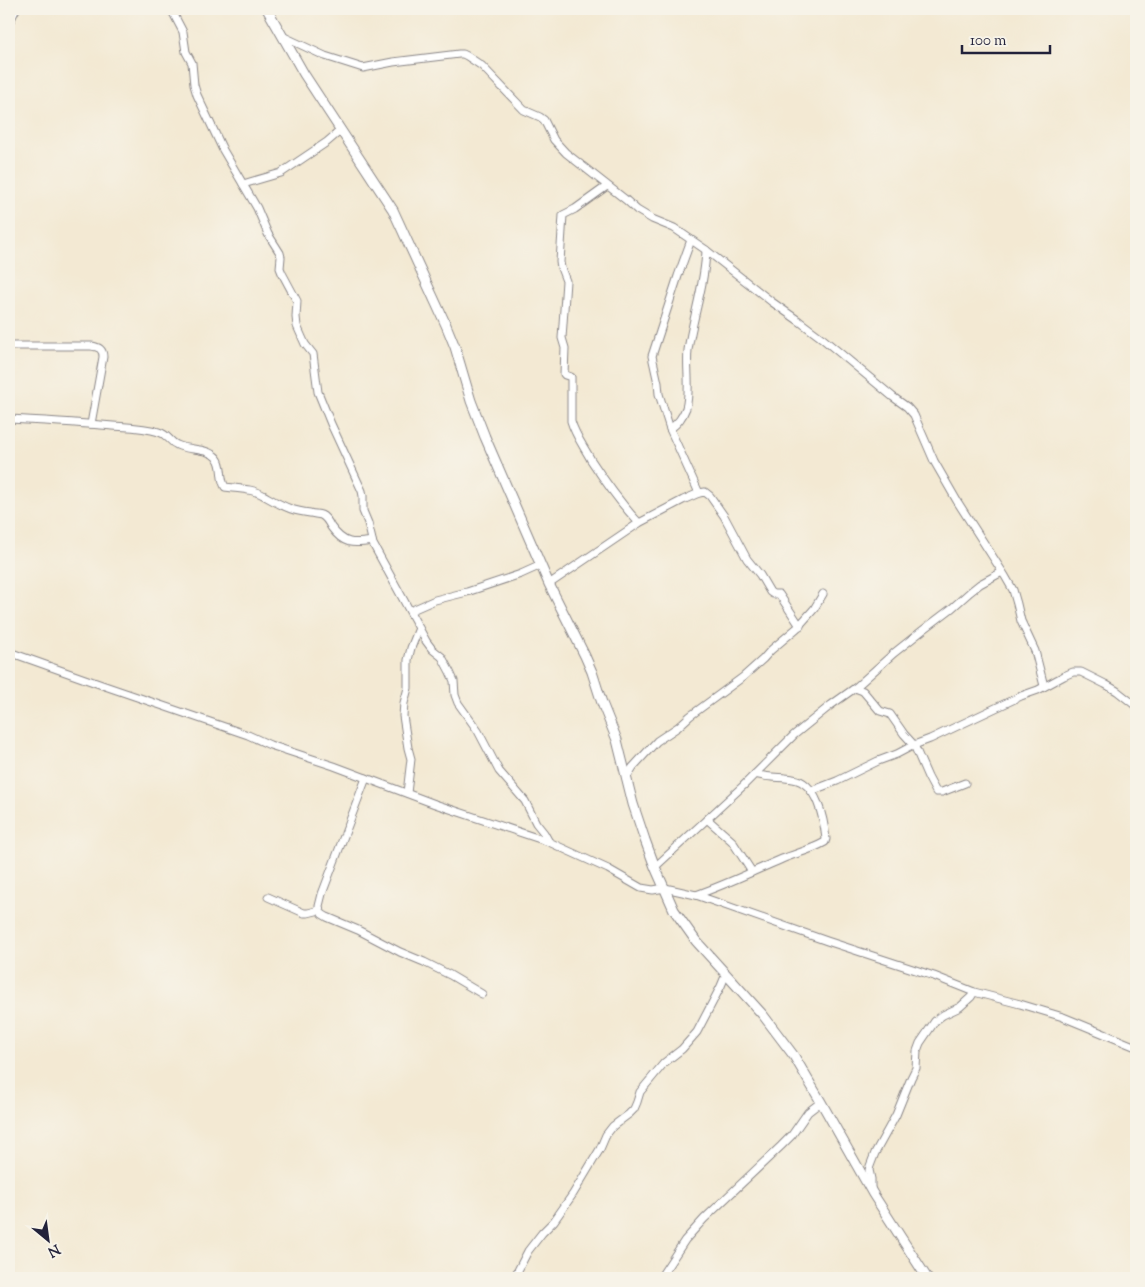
<svg xmlns="http://www.w3.org/2000/svg" width="1145" height="1287" viewBox="0 0 1145 1287" font-family="'Sorts Mill Goudy',serif">
	<style>
		.lines { fill: none; stroke-linecap: round; stroke-linejoin: round }
		.minor-casing { stroke: #8a8687; stroke-width: 9 }
		.tertiary-casing { stroke: #8a8687; stroke-width: 11 }
		.minor { stroke: #fff; stroke-width: 7 }
		.tertiary { stroke: #fff; stroke-width: 9 }
	</style>
	<rect width="100%" height="100%" fill="#f7f3e8"/>
	<filter id="ink" filterUnits="userSpaceOnUse"><feTurbulence type="fractalNoise" baseFrequency=".02" numOctaves="2"/><feDisplacementMap in="SourceGraphic" scale="10" xChannelSelector="R" yChannelSelector="G"/><feConvolveMatrix kernelMatrix="1 2 1 2 8 2 1 2 1" color-interpolation-filters="sRGB"/></filter>
	<filter id="wash" filterUnits="userSpaceOnUse"><feTurbulence type="fractalNoise" baseFrequency=".0096" numOctaves="4" result="noise"/><feDisplacementMap in="SourceGraphic" scale="20" xChannelSelector="R" yChannelSelector="G"/><feGaussianBlur stdDeviation="1.12" result="paint"/><feColorMatrix in="noise" values="0 0 0 0 0 0 0 0 0 0 0 0 0 0 0 0 0 1.4 0 .05"/><feComposite in="paint" operator="in"/></filter>
	<g filter="url(#wash)">
		<rect width="100%" height="100%" fill="#f3e9d3"/>
	</g>
	<g filter="url(#ink)">
		<g class="lines">
			<defs>
				<g id="minor">
					<path d="M171,9L183,32L186,52L192,63L194,85L197,95L223,150L257,208L268,234L280,253L281,257L280,268L282,273L297,301L296,317L297,326L305,344L313,354L318,392L331,424L362,491L363,496V511L368,523L373,544L426,641L432,649L442,657L450,672L454,681L455,695L458,703L478,731L499,771L525,801L536,823L544,833L549,842"/>
					<path d="M9,23L16,9"/>
					<path d="M282,36L325,56L363,68L393,62L459,54H463L467,56L482,66L524,110L540,117L544,120L554,140L566,153L626,200L637,210L652,219L674,228L706,250L772,302L799,321L823,339L893,397L907,407L914,415L934,461L957,501L1005,576L1013,590L1017,604L1021,621L1035,651L1044,686"/>
					<path d="M243,184L281,173L327,142L341,130"/>
					<path d="M607,186L575,209L563,215L560,262L561,268L566,281L562,338L565,348L564,374L565,375L571,377V421C575,435 584,447 591,460C606,483 620,503 639,523"/>
					<path d="M691,240L678,276L652,356L658,383L659,394L670,429L699,493"/>
					<path d="M9,346H91C99,347 103,349 103,357L91,424"/>
					<path d="M9,419C43,421 78,423 113,426C128,427 144,427 159,432C169,435 169,442 177,445C189,451 207,447 217,458C224,466 219,477 225,487C237,489 252,488 263,495C272,500 280,505 291,509C297,511 303,512 310,513C313,514 318,514 321,515C326,517 329,523 331,527C344,545 353,544 372,541"/>
					<path d="M670,429C678,423 682,418 686,408C691,390 686,369 688,350C693,316 705,284 706,250"/>
					<path d="M549,584L639,523L683,500L699,493L705,492L710,496L724,516L747,559L760,575L770,592L773,594H779L800,626"/>
					<path d="M410,611L435,600L467,592L521,574L541,565"/>
					<path d="M9,652L102,685L248,735L270,745L334,766L435,804L549,842L608,869L641,888L653,890L665,888L696,895L827,941L934,976L974,992L1020,1004L1063,1017L1136,1047"/>
					<path d="M855,688L863,691L880,711L890,714L904,734L914,745L930,739L1021,696L1038,690L1064,676L1073,672H1081L1105,684L1117,691L1136,706"/>
					<path d="M366,778L322,894L319,906L320,910L322,914L327,917L358,930L400,952L424,962L450,975L482,994"/>
					<path d="M626,778L633,767L657,741L678,727L690,716L743,677L763,659L771,650L797,628L814,609L823,594"/>
					<path d="M811,791L837,781L878,761L897,754L914,745L928,777L936,792H942L965,783"/>
					<path d="M407,793L411,759L408,748L403,716L404,703L408,688V660L411,648L419,628"/>
					<path d="M707,819L732,841L752,872"/>
					<path d="M655,867L743,786L794,735L831,705L855,688L894,653L923,630L952,608L970,592L980,584L1002,572"/>
					<path d="M696,895C725,885 754,871 782,859C797,853 811,850 825,842L826,839C824,820 817,782 793,779C780,777 768,778 755,774"/>
					<path d="M268,897L304,913H308L320,910"/>
					<path d="M871,1191V1179L869,1170L870,1166L875,1153L896,1115L911,1078L916,1068L917,1051L920,1043L935,1021L943,1015L960,1007L971,997L974,992"/>
					<path d="M514,1278L528,1251L542,1233L554,1221L573,1194L600,1149L606,1135L613,1126L629,1114L634,1109L637,1102L640,1092L664,1063L682,1049L697,1032L721,986L726,974"/>
					<path d="M660,1278L685,1240L704,1219L781,1146L792,1135L808,1112L821,1102"/>
				</g>
				<path id="tertiary" d="M267,9L304,74L393,210L446,325L455,347L471,401L485,437L549,584L585,656L592,672L602,703L617,740L633,804L645,840L655,867L674,910L696,941L763,1015L794,1056L821,1102L873,1194L927,1278"/>
			</defs>
			<use href="#minor" class="minor-casing"/>
			<use href="#tertiary" class="tertiary-casing"/>
			<use href="#minor" class="minor"/>
			<use href="#tertiary" class="tertiary"/>
		</g>
	</g>
	<rect width="1145" height="1287" fill="none" stroke="#f7f3e8" stroke-width="30"/>
	<g transform="translate(48 1240) rotate(151)" stroke="#f7f3e8" stroke-width="4" paint-order="stroke">
	<path d="M0-4L9 19L0 12L-9 19Z" fill="#22223b"/>
	<text y="-8" font-size="14" font-weight="bold" text-anchor="middle" fill="#22223b">N</text>
	</g>
	<path d="M962 45v8h88v-8" fill="none" stroke="#22223b" stroke-width="2.5"/>
	<text x="970" y="45" font-size="15" fill="#22223b" stroke="#f7f3e8" stroke-width="4" paint-order="stroke">100 m</text>
</svg>
